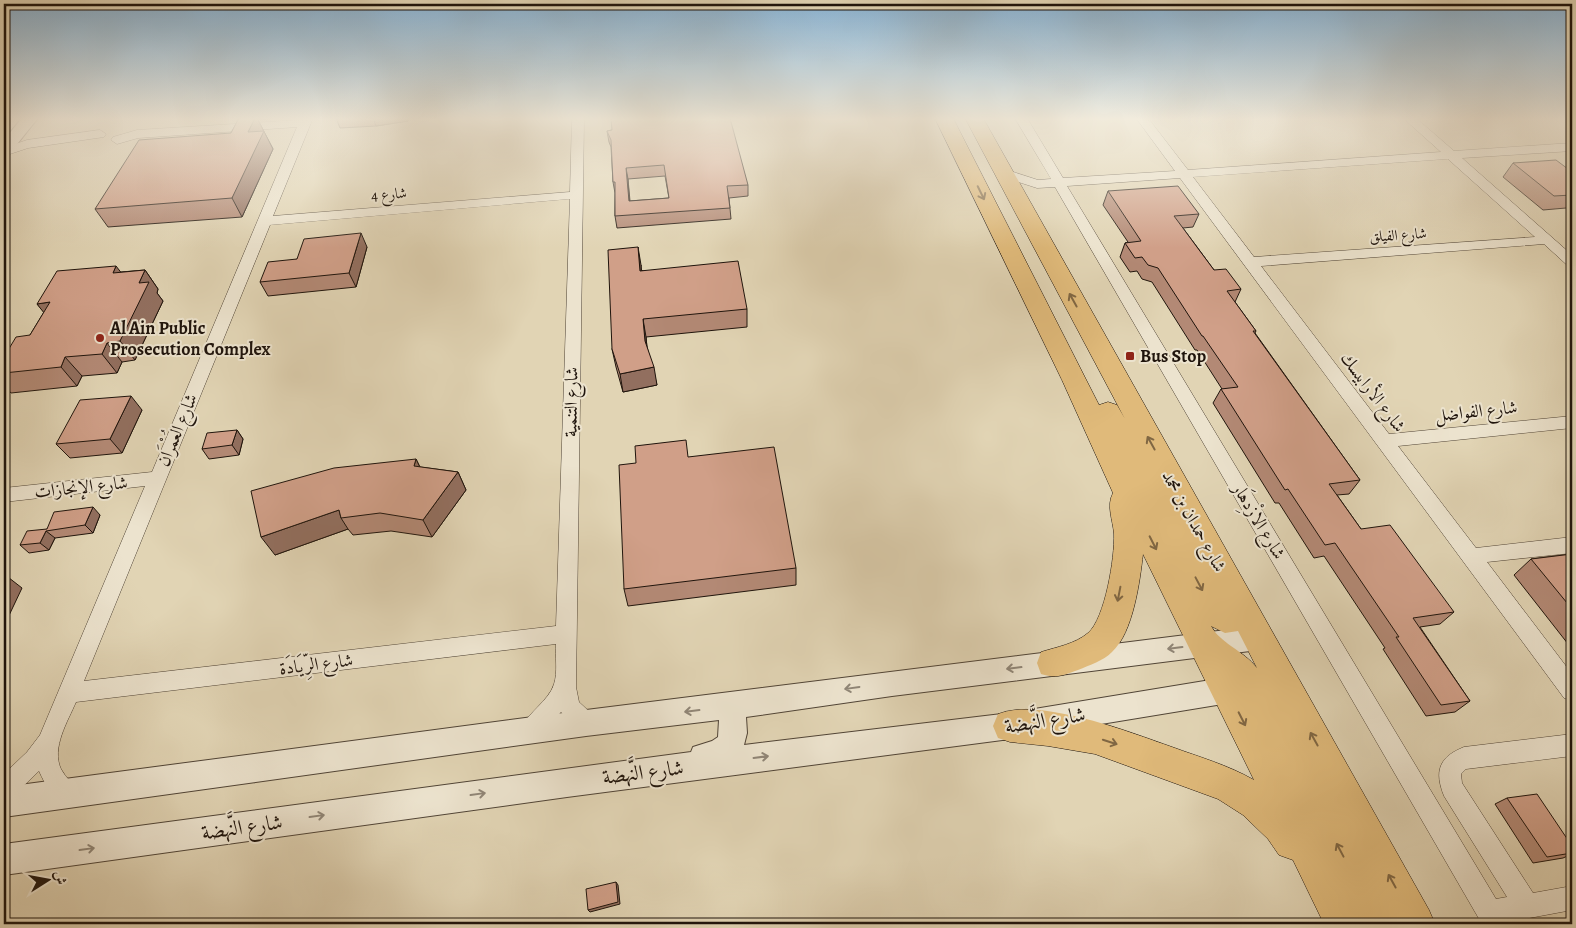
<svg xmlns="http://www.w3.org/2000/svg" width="1576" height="928" viewBox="0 0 1576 928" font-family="Alegreya,Amiri,serif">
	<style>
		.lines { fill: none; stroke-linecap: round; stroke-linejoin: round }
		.minor-casing { stroke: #504436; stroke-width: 1 }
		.tertiary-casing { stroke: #504436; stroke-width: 2 }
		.primary-casing { stroke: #1f140c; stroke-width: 1 }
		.minor { fill: #ece3ce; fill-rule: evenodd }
		.tertiary { fill: #ece3ce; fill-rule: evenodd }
		.primary { fill: #e0ba7a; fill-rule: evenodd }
		.wall { fill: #b38975; stroke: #1f140c; fill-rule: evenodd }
		.shaded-wall { fill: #926f5f; stroke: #1f140c }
		.building { fill: #d09f88; stroke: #1f140c; fill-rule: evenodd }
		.oneway { stroke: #806743 }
		.oneway2 { stroke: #908677 }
		.poi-dot { fill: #8f2418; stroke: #ece3ce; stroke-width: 2 }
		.labels { text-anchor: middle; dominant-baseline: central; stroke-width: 4; stroke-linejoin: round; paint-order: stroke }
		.far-street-label { font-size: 15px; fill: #1f140c; stroke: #ece3ce }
		.poi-label { font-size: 18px; font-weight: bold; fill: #1f140c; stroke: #ece3ce; text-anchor: start }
		.street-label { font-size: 18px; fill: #1f140c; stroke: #ece3ce }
		.near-street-label { font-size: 21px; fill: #1f140c; stroke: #ece3ce }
	</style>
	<rect width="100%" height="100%" fill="#e1d4b4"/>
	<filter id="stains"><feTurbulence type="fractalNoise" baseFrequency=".004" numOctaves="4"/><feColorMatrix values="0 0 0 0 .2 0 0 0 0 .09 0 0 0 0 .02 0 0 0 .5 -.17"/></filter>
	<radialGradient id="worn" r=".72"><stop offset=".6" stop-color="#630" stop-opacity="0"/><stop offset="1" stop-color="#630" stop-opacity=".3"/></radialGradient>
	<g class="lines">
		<defs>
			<g id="minor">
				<path d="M301,118H313L273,216L570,192L572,118H584L576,687L579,702L594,716L597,723L594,730L586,733L578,730L561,712L538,738L530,742L522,738L519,731C526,714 549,701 554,684C558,672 555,656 556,644L76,702C68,721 51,748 61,769C66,779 75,784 80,794L76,802L68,806C52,799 46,786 39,771L12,797L4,800V774L27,752L40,735L145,486L4,502V488L152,472L297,127L138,138L117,144L111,140L113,137L137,130L300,120ZM570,199L556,626L84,681L270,225Z"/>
				<path d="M1015,118H1027L1063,178L1175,171L1136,118H1148L1188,170L1441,152L1403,118H1416L1454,151L1572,143V151L1462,158L1572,255V266L1567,265L1544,244L1261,266L1389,434L1572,416V428L1398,446L1476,548L1572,537V553L1487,562L1572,674V701L1564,698L1180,178L1067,186L1496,899L1507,897L1444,796C1434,771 1439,757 1464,747L1572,734V756L1466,769L1461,774L1462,783L1533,893L1572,886V910L1508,922L1509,924H1482L1055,187L1037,188L1000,176L998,173L1004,169L1038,180L1051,179ZM1448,159L1535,237L1254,257L1193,177Z"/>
				<path d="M100,130L106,134L104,137L28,148L4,156V148L27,140Z"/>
			</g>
			<g id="tertiary">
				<path d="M22,118H38L10,153L4,155V140Z"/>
				<path d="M1258,626L1267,630L1271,638L1267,646L1258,650L892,696L746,717L747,733L744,745L1010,713L1241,675L1251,679L1255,688L1251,697L1241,701L1010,739L567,797L4,875V844L691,752L693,747L712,741L718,737L719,720L586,736L4,817V787L586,710Z"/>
			</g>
			<path id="primary" d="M935,118H953L1099,405L1108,402L1117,405L1125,419L965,118H983L1429,910L1435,924H1324L1293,860L1279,855L1268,839L1243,815L1218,799L1095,754L1048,746L1010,742L998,738L993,726L998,714C1040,697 1129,732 1172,747C1199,757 1228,765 1254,780L1143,554C1140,581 1133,633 1112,652C1103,661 1090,665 1078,670C1063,675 1057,679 1041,674L1037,663L1041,652C1057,647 1075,644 1088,633C1105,619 1115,557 1114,534C1113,520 1106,506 1113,493L1062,380ZM1211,626L1225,633L1238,631L1257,668C1244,651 1220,643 1211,626Z"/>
		</defs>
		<use href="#minor" class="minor-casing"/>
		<use href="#tertiary" class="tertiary-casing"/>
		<use href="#primary" class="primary-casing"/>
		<use href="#minor" class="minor"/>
		<use href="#tertiary" class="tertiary"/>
		<use href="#primary" class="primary"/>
	</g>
	<g class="wall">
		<path d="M239,118H257L273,149L242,217L108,227L95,209L231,133Z"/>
		<path d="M259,118H278L260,120Z"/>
		<path d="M336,118H408V121L376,126L340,128Z"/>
		<path d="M612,130L748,185V196L729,198L731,219L617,228L615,216V193L613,182L611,147L609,142L607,131ZM665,176L669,198L630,201L628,179Z"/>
		<path d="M1513,163L1572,172V213L1566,208L1543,210L1503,177Z"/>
		<path d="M1108,191L1199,214L1193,227L1183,228L1214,270L1241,289L1235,302L1256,331L1255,333L1360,480L1349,494L1337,495L1361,529L1454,612L1440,624L1420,627L1470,701L1455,712L1426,716L1383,649L1385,648L1324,556L1314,558L1279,503H1275L1213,403L1221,389H1222L1197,350H1195L1152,282L1142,279L1137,271L1130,272L1120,257L1125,243L1128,242L1103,205Z"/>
		<path d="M367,247L356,287L268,296L260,282L297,259Z"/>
		<path d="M641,265V270L747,309V327L646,337L647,347L657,385L623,392L616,367L612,349Z"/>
		<path d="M145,270L158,289L157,293L163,301L135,360L122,362L117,373L82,376L77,386L11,393L4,385V357L30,335L44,312L37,304L121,272Z"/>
		<path d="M142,410L122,453L70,458L56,444Z"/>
		<path d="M237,430L243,439L239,455L209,459L202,449Z"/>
		<path d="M688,457L796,568V585L628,606L624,589Z"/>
		<path d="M416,459L420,467L458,472L466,490L432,537L391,531L353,535L348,529L275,555Z"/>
		<path d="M100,515L93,533L55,538L49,550L29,553L20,545L47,529Z"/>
		<path d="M1572,554V649L1514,575L1531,559Z"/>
		<path d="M1507,798L1572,846V854L1563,858L1533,863L1495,804Z"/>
	</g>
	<g class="shaded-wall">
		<path d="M255,118H257L273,149L242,217L232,198L248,132Z"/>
		<path d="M373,118H408V121L376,126Z"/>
		<path d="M626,168L628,179L630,213L629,201Z"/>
		<path d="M361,233L367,247L356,287L349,273Z"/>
		<path d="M638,247L641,265L643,289L640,271Z"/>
		<path d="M116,266L130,284L113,273Z"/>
		<path d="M145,270L158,289L157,293L163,301L135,360L120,341L139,283Z"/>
		<path d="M50,302L52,323L37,304Z"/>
		<path d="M643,319L646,337L648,359L645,341Z"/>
		<path d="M107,343L122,362L117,373L102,354Z"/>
		<path d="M65,357L82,376L77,386L61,367Z"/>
		<path d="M654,367L657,385L623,392L620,374Z"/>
		<path d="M131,396L142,410L122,453L110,439Z"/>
		<path d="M237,430L243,439L239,455L232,445Z"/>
		<path d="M416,459L425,478L414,466Z"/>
		<path d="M458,472L466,490L432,537L423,520Z"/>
		<path d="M93,507L100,515L93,533L85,525Z"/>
		<path d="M339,510L341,518L348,529L275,555L261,537Z"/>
		<path d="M46,531L55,538L49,550L40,543Z"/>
		<path d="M4,574L22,588L4,626Z"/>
		<path d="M616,882L618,885L620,904L590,912L588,910Z"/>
	</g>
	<g class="building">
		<path d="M239,118H255L248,132L264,131L232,198L95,209L139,140L231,133Z"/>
		<path d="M336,118H354L336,119Z"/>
		<path d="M611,118H730L748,185L727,186L730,208L615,216V182H613L611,140L607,131L612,130ZM664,165L669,198L629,201L626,168Z"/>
		<path d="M1556,160L1572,172V195L1554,196L1513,163Z"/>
		<path d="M1178,186L1199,214L1174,216L1214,270L1226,269L1241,289L1227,291L1256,331H1253L1360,480L1329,484L1361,529L1390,525L1454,612L1413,618L1470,701L1441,705L1396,637H1399L1335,543L1325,545L1288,489L1285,490L1221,389L1238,387L1203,336H1202L1158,268L1148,265L1142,257L1135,258L1125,243L1141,241L1108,191Z"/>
		<path d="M361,233L349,273L260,282L268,262L297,259L304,239Z"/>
		<path d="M638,247L640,271L738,261L747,309L643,319L645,341L654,367L620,374L612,349L608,250Z"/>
		<path d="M116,266L113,273L145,270L139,283L149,282L120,341L107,343L102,354L65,357L61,367L4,373V357L16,337L30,335L50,302L37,304L57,271Z"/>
		<path d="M131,396L110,439L56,444L80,400Z"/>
		<path d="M237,430L232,445L202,449L207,433Z"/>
		<path d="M686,440L688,457L774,447L796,568L624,589L619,465L636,463L635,446Z"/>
		<path d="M416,459L414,466L458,472L423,520L380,513L341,518L339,510L261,537L251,491L334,468Z"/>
		<path d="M93,507L85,525L46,531L40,543L20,545L27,531L47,529L54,512Z"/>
		<path d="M1572,554V609L1531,559Z"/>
		<path d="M1537,794L1572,846V853L1547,857L1507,798Z"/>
		<path d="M616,882L618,902L588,910L586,889Z"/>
	</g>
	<defs><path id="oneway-shaft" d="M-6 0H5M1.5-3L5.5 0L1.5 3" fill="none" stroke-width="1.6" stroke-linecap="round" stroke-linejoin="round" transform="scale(1.25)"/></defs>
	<g class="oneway">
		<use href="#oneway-shaft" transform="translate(981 193) rotate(64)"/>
		<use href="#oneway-shaft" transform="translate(1073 300) rotate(-119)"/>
		<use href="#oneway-shaft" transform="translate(1151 443) rotate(-119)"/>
		<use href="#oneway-shaft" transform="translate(1153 543) rotate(63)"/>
		<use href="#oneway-shaft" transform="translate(1199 584) rotate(62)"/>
		<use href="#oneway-shaft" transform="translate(1119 594) rotate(101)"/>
		<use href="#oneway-shaft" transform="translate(1242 719) rotate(63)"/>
		<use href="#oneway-shaft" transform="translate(1314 739) rotate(-119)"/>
		<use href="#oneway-shaft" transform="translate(1110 742) rotate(18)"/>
		<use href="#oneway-shaft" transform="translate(1340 850) rotate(-118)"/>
		<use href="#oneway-shaft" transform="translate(1392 881) rotate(-119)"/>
	</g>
	<g class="oneway2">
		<use href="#oneway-shaft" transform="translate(1175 648) rotate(173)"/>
		<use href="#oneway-shaft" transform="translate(1014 668) rotate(173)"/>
		<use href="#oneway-shaft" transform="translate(852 688) rotate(172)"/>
		<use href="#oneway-shaft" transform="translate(692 711) rotate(173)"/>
		<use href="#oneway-shaft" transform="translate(761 757) rotate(-7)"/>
		<use href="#oneway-shaft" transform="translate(478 794) rotate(-8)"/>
		<use href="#oneway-shaft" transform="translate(317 816) rotate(-8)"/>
		<use href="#oneway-shaft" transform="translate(87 849) rotate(-8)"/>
	</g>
	<linearGradient id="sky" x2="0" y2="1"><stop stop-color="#89b4d5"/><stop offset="0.48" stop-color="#f2ecdd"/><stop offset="1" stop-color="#f2ecdd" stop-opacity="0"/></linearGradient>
	<rect width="1576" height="248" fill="url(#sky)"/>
	<g class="poi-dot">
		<circle cx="100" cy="338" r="5"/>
		<rect x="1125" y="351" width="10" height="10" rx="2.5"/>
	</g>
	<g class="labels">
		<g class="far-street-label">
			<text transform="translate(389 194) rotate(-5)">شارع 4</text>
			<text transform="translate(1398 235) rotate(-4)">شارع الفيلق</text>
		</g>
		<g class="poi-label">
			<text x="110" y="328">Al Ain Public<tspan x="110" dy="21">Prosecution Complex</tspan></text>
			<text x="1140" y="356">Bus Stop</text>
		</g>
		<g class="street-label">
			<text transform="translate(1373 392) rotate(53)">شارع الأرابيسك</text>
			<text transform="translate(571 402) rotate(-89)">شارع التنمية</text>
			<text transform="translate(1476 411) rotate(-6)">شارع الفواضل</text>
			<text transform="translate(177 430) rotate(-67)">شارع العُمْرَان</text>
			<text transform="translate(81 487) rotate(-6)">شارع الإنجازات</text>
			<text transform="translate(1194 521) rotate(61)">شارع حمدان بن محمد</text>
			<text transform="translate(1259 521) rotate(59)">شارع الازْدِهَار</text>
			<text transform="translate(316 664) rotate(-7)">شارع الرِّيَادَة</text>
		</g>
		<g class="near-street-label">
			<text transform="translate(1045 720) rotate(-9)">شارع النَّهضة</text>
			<text transform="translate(643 772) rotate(-7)">شارع النَّهضة</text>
			<text transform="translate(242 827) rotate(-8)">شارع النَّهضة</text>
		</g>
	</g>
	<rect width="1576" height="928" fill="none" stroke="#e1d4b4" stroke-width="20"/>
	<rect x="5" y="5" width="1566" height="918" fill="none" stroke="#1f140c" stroke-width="2.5"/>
	<rect x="10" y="10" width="1556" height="908" fill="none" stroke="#1f140c"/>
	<g transform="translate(48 880) rotate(79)" stroke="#ece3ce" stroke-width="4" paint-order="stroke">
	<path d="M0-4L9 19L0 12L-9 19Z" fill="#1f140c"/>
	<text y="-8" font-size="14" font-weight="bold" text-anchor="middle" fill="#1f140c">ش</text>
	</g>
	<rect width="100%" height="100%" filter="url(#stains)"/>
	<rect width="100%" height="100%" fill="url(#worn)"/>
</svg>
